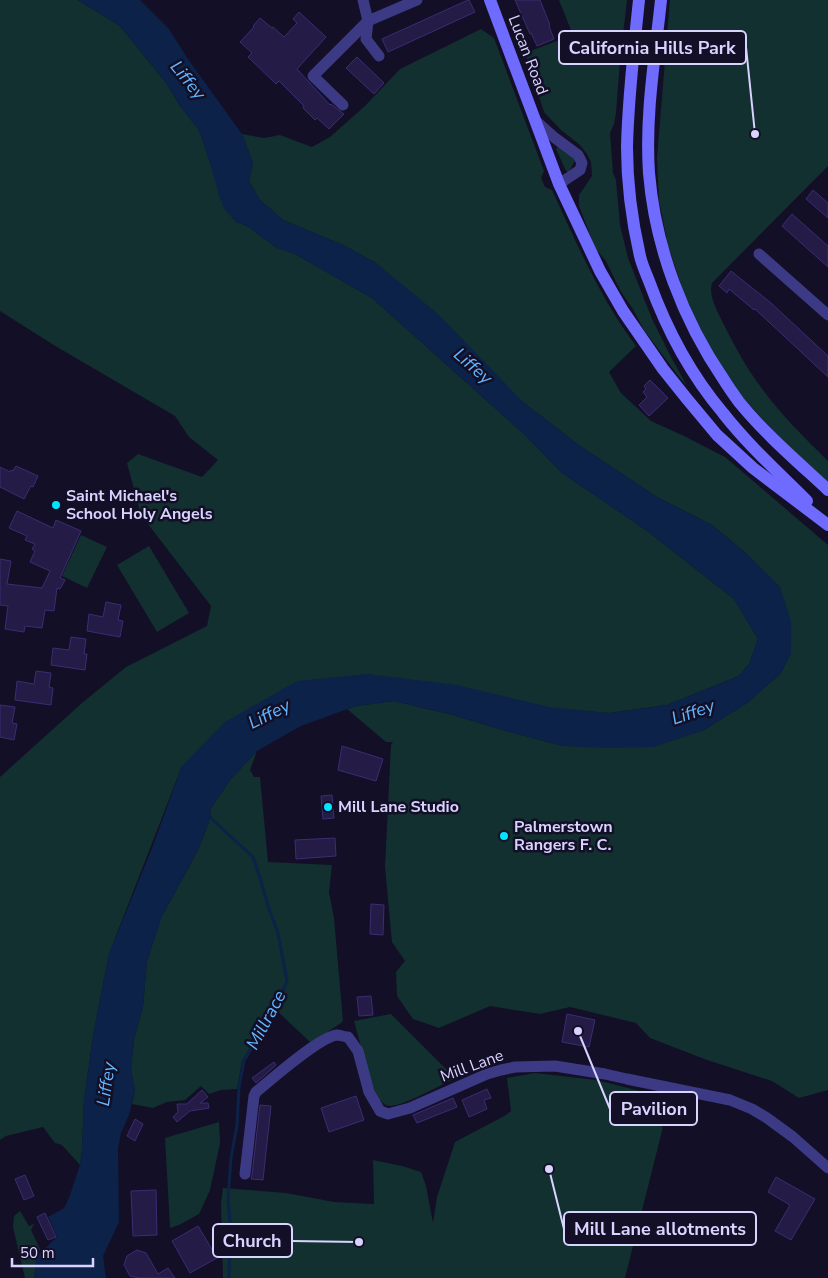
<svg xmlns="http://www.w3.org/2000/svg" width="828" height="1278" viewBox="0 0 828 1278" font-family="'Nunito Sans',sans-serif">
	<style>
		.green { fill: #12302f }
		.water { fill: #0c2248 }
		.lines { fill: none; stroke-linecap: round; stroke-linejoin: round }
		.stream { stroke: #0c2248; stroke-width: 3 }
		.building { fill: #241b47; stroke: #3b2d73 }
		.minor { stroke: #3d3a85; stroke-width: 11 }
		.secondary { stroke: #6f6bff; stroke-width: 12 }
		.poi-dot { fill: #00e5ff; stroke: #130f26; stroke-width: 2 }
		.labels { text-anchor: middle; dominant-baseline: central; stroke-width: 5; stroke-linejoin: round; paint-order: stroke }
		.street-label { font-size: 16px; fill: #d9d4ff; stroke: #130f26 }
		.poi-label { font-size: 16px; font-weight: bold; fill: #d9d4ff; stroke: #130f26; text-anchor: start }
		.water-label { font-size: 18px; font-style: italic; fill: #62b6ff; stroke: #130f26 }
		.leader { fill: none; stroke: #d9d4ff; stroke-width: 2 }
		.callout-dot { fill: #d9d4ff; stroke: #130f26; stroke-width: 2 }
		.callout { fill: #130f26; stroke: #d9d4ff; stroke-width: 2 }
		.callout-label { font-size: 18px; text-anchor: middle; font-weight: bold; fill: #d9d4ff }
	</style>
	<rect width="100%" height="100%" fill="#130f26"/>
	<g class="green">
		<path d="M0,0H78L120,26L167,84L180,106L199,130L210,162L236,222L247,226L277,248L295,254L372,298L525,435L562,473L646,530L734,599L758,639L749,664L739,676L667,705L609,713L546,708L367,674L182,766L109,954L94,1030L84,1100L82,1149L80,1165L62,1145L55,1143L43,1127L6,1136L0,1140V777L82,703L126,667L207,626L211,606L141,515L127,463L138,454L202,477L218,460L189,437L175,416L57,347L0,311Z"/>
		<path d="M559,0H627L620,61L616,113L614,124L610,133L613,173L616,180L620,225L628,258L652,319L671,357L687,386L679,377L644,330L633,309L621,292L606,261L595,248L579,206V195L592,176L591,162L587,154L580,145L561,130L544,112L525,53L573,35Z"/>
		<path d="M670,0H828V166L712,283C708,296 718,312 723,323C734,345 746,367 760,386C780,414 804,437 828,461V483L779,437L743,398L712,352L688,306L668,245L659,201L657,158Z"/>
		<path d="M481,29L494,38L544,171L541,178L545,187L552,190C577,244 600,298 636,346L609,372L621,393L651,421L684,436L725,457L828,545V1090L799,1098L772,1081L707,1060L650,1038L636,1023L570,1007L540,1014L490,1006L439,1028L413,1019L397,996L396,972L405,961L392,942L385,867L391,745L393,742H386L347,709L356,706L394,701L453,715L510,732L563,746L653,747L704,730L747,703L781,673L791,653L780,587L747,554L712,525L657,497L580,446L524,403L376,263L343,245L283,220L260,200L249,181L253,163L242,134L264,138L280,135L312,147L330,137L365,106L400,69Z"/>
		<path d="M558,146L576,158L569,172L566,171L556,149Z"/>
		<path d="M81,535L107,547L87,588L62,576Z"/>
		<path d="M149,546L189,613L157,632L117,565Z"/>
		<path d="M257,751L250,770L254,777H260L268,862L332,865L329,892L334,918L343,1021L341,1023L311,1043L274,1008L242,1061L237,1089L221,1090L209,1094L201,1086L185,1100L167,1102L153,1108L132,1104L135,1090L131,1070L134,1039L143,1006L147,961L161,918L198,850L209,822L211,808L230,780Z"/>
		<path d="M391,1014L455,1078C441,1085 405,1105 391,1106C387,1106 383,1104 381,1101C371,1092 359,1037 354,1021Z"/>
		<path d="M535,1073L596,1080L648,1093L642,1118L663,1127L625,1278H223L221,1204L223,1188L286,1193L334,1202L374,1204L373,1160L402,1166L421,1172L426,1186L433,1223L437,1197L455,1142L506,1115L511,1111L507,1078Z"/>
		<path d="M219,1122L220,1143L210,1190L199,1214L179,1225L170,1228L165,1138Z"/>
		<path d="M20,1211L29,1226L34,1224L31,1230L40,1249L37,1256L34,1278H25L13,1227L14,1216Z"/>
	</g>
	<path class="water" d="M78,0H140L169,29L188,59L242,134L253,163L249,181L260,200L283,220L343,245L376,263L438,314L524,403L580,446L657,497L712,525L747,554L780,587L791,621V653L781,673L747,703L704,730L653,747L608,748L563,746L510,732L453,715L394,701L356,706L301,726L257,751L230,780L211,808L209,822L198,850L161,918L147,961L143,1006L134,1039L131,1070L135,1090L129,1115L121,1133L118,1148L119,1222L103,1256L106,1278H34L37,1256L57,1237L48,1217L64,1208L69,1198L80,1165L82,1149L84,1100L94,1030L109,954L152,848L182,766L225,722L297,681L367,674L457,685L549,707L609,713L667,705L739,676L749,664L758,639L734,599L646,530L562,473L525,435L372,298L295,254L277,248L247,226L236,222L225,210L219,196L210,162L199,130L180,106L167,84L120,26Z"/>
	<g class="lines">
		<path class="stream" d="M207,813L214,821L253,857L260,878L269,909L278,933L287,981L278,1003L244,1061L239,1087L237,1125L231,1158L228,1199L230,1221L229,1278"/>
	</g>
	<g class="building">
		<path d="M468,0H469L475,12L388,52L382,39Z"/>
		<path d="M515,0H540L550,25L549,26L554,39L537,46L531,33L530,34Z"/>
		<path d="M299,12L326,37L297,69L330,105L331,104L344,114L329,129L317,118L315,120L303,108L304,106L279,81L276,84L248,57L252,53L240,42L254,27L253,26L260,18L272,28L273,27L284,37L297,23L293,19Z"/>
		<path d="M357,57L384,83L374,94L346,68Z"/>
		<path d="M813,190L828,203V218L806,199Z"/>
		<path d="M792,214L828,246V267L782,226Z"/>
		<path d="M731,271L771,303L828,356V377L755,309L754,310L729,289L727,293L719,286Z"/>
		<path d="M650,380L668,398L649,416L639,405L647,397L643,392L646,389L644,386Z"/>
		<path d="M16,466L38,476L33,487L31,486L24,499L0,487V467L10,472L11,470L13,471Z"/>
		<path d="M17,511L53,528L56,520L81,531L60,578L65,580L60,589L57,588L54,611L45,610L42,628L25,626L24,632L5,629L8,606L0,605V559L11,561L7,584L42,588L50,571L30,562L35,551L32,549L35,544L25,540L27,536L9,528Z"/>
		<path d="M106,602L121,605L118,620L123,621L120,637L87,631L89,614L103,617Z"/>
		<path d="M71,637L86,639L84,654H87L85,670L51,665L53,648L69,650Z"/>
		<path d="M36,671L51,673L49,687L53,688L51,705L15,700L17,681L34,684Z"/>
		<path d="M0,705L15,707L12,723L17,724L14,740L0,737Z"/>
		<path d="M342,746L383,759L376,781L338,770Z"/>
		<path d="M332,795L334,818L323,819L321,796Z"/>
		<path d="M335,838L336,856L296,859L295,840Z"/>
		<path d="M371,904L384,905L383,935L370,934Z"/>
		<path d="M371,996L373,1015L359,1016L357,997Z"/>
		<path d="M567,1014L595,1020L589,1047L562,1042Z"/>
		<path d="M274,1062L276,1065L256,1083L252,1078Z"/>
		<path d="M487,1089L491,1098L484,1100L487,1109L469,1117L462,1100Z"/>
		<path d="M202,1090L208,1097L200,1103H208L209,1108L190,1111L177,1122L173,1117L178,1112L177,1104H187Z"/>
		<path d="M356,1096L364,1120L329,1132L321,1108Z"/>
		<path d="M453,1098L457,1107L417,1123L413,1115Z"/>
		<path d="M260,1105L271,1106L263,1180L251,1179L252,1175Z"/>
		<path d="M135,1119L143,1124L135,1141L127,1136Z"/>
		<path d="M25,1175L34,1196L24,1200L15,1179Z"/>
		<path d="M776,1177L815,1199L791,1240L775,1231L790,1205L768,1192Z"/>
		<path d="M156,1190L157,1235L133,1236L131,1191Z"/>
		<path d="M45,1213L56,1237L48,1240L37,1217Z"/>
		<path d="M198,1226L217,1258L190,1273L172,1241Z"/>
		<path d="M137,1250L146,1253L158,1274L168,1268L175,1278H139L130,1276L124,1265L127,1256Z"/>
	</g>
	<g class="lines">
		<g class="minor">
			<path d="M363,0L368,21L366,39L379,56"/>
			<path d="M343,105L313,76L368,21L417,0"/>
			<path d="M536,121L555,138L578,155L582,163L580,170L559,184"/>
			<path d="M759,254L828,315"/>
			<path d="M245,1174L254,1096L256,1092C272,1079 319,1037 337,1035C340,1035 345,1037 348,1037L358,1051L369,1092L380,1111L388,1114L410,1108L487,1074L501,1070L515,1067L555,1066L605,1074L627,1079L730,1100L752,1109L767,1118L793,1137L828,1168"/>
		</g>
		<g class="secondary">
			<path d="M490,0L559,184L600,271L623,311L663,369L687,399L717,435L753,468L828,525"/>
			<path d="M639,0C634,49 628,98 627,147C627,184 632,221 640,256C642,265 646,273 649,281C666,328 691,375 723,413C748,445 778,472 807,501"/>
			<path d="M661,0C655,57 645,116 649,173C655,247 683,320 724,380C729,388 734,395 739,402C765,434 798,462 828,490"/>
		</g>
	</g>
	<g class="poi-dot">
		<circle cx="56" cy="505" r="5"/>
		<circle cx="328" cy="807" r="5"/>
		<circle cx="504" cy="836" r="5"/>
	</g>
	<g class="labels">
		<g class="street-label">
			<text transform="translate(528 55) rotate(69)">Lucan Road</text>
			<text transform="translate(472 1066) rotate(-20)">Mill Lane</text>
		</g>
		<g class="poi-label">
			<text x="66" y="496">Saint Michael's<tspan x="66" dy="18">School Holy Angels</tspan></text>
			<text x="338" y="807">Mill Lane Studio</text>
			<text x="514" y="827">Palmerstown<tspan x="514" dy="18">Rangers F. C.</tspan></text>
		</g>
		<g class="water-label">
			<text transform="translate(188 80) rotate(51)">Liffey</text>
			<text transform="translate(473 366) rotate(41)">Liffey</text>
			<text transform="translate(693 712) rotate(-19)">Liffey</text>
			<text transform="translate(269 714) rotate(-27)">Liffey</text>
			<text transform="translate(266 1020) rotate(-62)">Millrace</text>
			<text transform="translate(106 1084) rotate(-82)">Liffey</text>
		</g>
	</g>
	<path class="leader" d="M755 134L746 47M578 1031L610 1109M549 1169L564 1229M359 1242L292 1241"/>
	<g class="callout-dot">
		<circle cx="755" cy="134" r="5"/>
		<circle cx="578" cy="1031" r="5"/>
		<circle cx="549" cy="1169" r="5"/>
		<circle cx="359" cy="1242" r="5"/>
	</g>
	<g class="callout">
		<rect x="559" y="31" width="187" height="33" rx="5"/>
		<rect x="610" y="1092" width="87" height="33" rx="5"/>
		<rect x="564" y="1212" width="192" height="33" rx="5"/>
		<rect x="213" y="1224" width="79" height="33" rx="5"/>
	</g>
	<g class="callout-label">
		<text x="652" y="54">California Hills Park</text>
		<text x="654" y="1115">Pavilion</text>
		<text x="660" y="1235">Mill Lane allotments</text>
		<text x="252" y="1247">Church</text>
	</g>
	<path d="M12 1258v8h81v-8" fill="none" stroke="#d9d4ff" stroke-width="2.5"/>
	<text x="20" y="1258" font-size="15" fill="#d9d4ff" stroke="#130f26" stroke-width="4" paint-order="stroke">50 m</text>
</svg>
